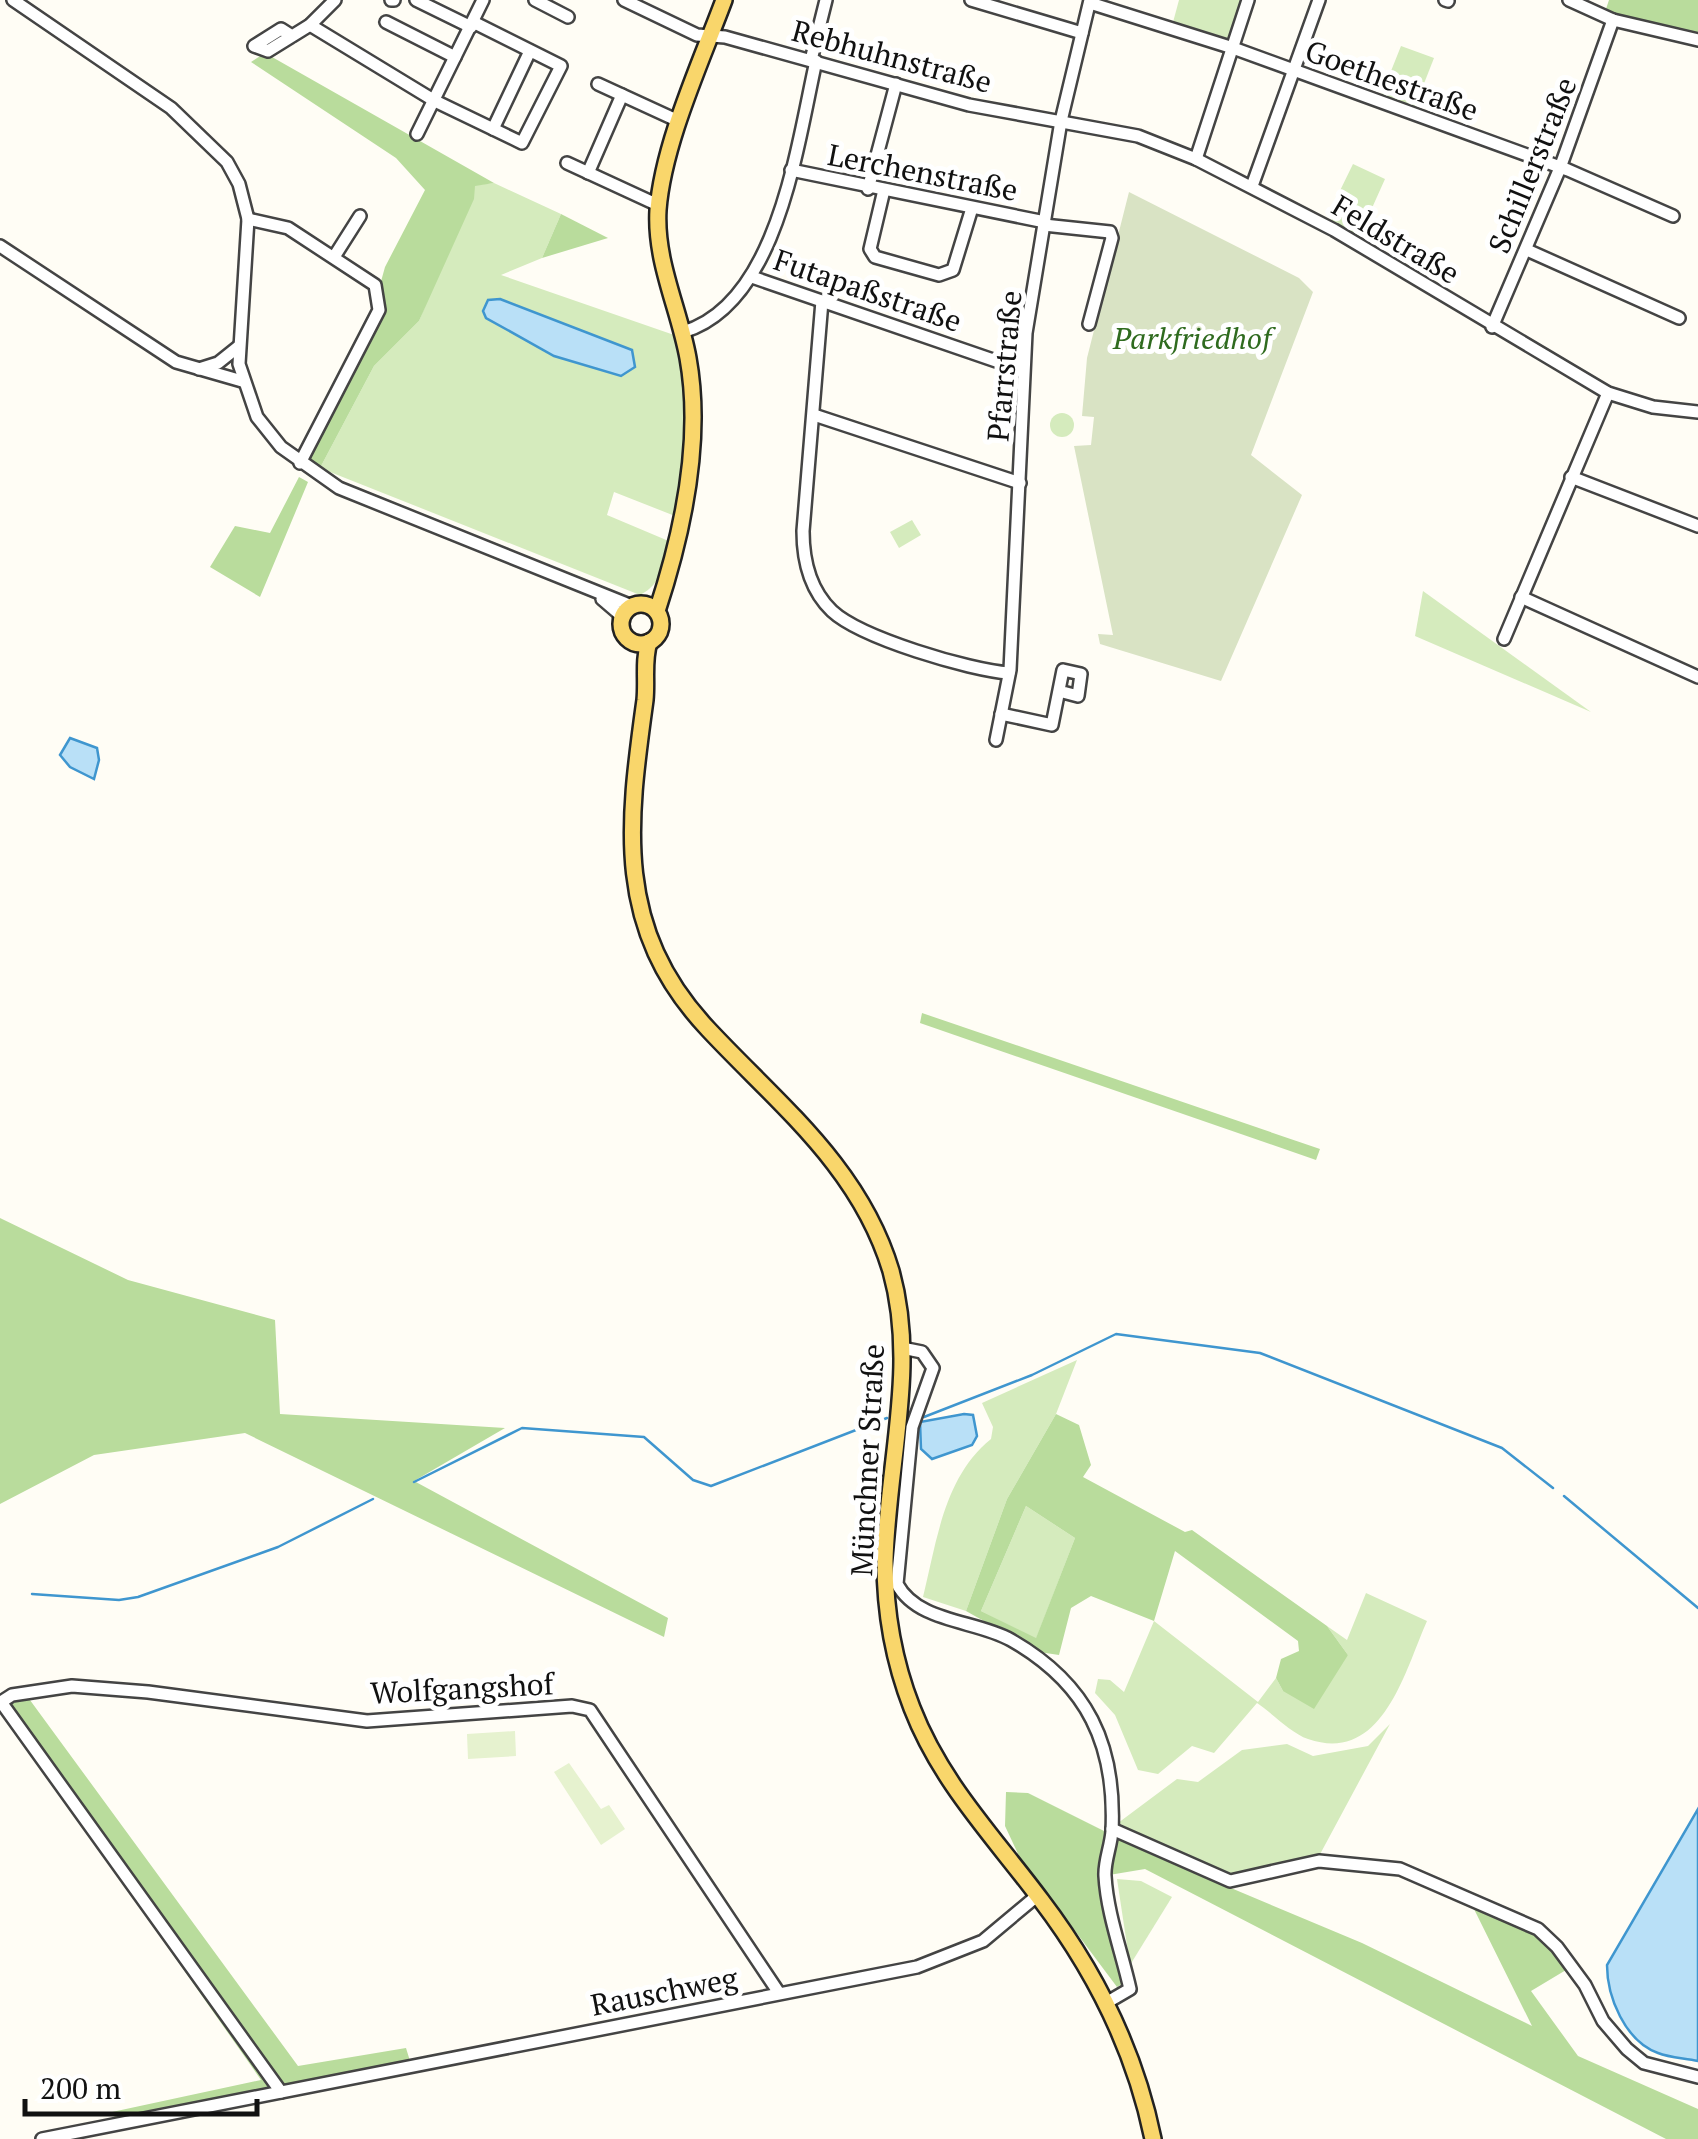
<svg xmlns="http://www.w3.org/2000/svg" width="1698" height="2139" viewBox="0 0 1698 2139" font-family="'PT Serif',serif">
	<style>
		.green { fill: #d5ebbd }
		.forest { fill: #b9dc9c; fill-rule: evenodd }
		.cemetery { fill: #d9e3c4 }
		.pitch { fill: #e6f2cf }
		.water { fill: #b9e0f7; stroke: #3f96cf; stroke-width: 2.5 }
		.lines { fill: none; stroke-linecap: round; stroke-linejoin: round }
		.stream { stroke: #3f96cf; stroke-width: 2.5 }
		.minor-casing { stroke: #444; stroke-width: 16 }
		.major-casing { stroke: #222; stroke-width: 20 }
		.minor { stroke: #fff; stroke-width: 11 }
		.major { stroke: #f9d66b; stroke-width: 15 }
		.labels { text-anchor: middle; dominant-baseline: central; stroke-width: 10; stroke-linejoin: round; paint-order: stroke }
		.street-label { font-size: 30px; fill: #111; stroke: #fff }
		.park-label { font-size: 30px; font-style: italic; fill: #2f6b1f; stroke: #fff }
	</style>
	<rect width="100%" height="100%" fill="#fffdf5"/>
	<g class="green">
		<path d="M1179,0H1243L1229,44L1172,26Z"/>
		<path d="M1401,46L1434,58L1414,109L1381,96Z"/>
		<path d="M1353,164L1385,179L1359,237L1331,221L1336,209L1332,207Z"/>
		<path d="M494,183L561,214L542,258L501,275L677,336C693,397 686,455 675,516L614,492L607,515L671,542C665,563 662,584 640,595L320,468L374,366L419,321L475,185Z"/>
		<circle cx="1062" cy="425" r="12"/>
		<path d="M912,520L921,535L899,548L890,532Z"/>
		<path d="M1423,591L1591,712L1415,636Z"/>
		<path d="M1077,1360L1056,1414L1007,1499L966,1611L923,1597C937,1540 944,1477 991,1439L993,1427L982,1403Z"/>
		<path d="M1026,1506L1075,1538L1036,1639L981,1611Z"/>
		<path d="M1366,1593L1427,1621C1405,1670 1383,1765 1308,1739C1291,1733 1272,1713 1257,1703L1214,1753L1192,1746L1158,1774L1138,1770L1115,1715L1095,1693L1098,1679L1110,1680L1124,1692L1154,1621L1258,1702L1276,1678L1283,1691L1348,1655L1327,1626L1347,1640Z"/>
		<path d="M1390,1724L1318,1858L1229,1878L1118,1823L1177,1779L1198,1782L1242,1750L1287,1744L1313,1756L1368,1746Z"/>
		<path d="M1117,1879L1141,1881L1172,1897L1130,1965Z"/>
	</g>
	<g class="forest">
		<path d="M1609,0H1698V34L1605,12Z"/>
		<path d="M265,53L494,183L475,186L474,199L419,321L374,366L320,468L309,457L382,315L380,285L385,267L425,190L396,158L251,62Z"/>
		<path d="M561,214L608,238L542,258Z"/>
		<path d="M299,477L308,482L260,597L210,567L235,526L270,533Z"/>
		<path d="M922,1013L1320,1149L1316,1160L920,1023Z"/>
		<path d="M0,1218L128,1280L275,1320L280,1414L505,1428L414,1481L668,1618L664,1637L245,1433L94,1455L0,1504Z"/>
		<path d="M1056,1414L1079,1425L1091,1465L1083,1477L1185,1532L1192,1530L1327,1626L1348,1655L1314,1709L1283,1691L1276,1678L1281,1659L1299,1651L1298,1641L1175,1551L1154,1621L1091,1596L1071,1608L1059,1655L1039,1652L966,1611L1007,1499ZM1026,1506L1075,1538L1036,1638L981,1611Z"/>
		<path d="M27,1696L298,2066L406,2048L410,2061L117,2121L112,2112L261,2080L0,1708Z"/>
		<path d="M1006,1792L1028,1793L1150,1854L1362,1943L1532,2026L1471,1903L1545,1936L1566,1970L1531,1991L1578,2056L1698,2109V2139H1666L1145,1869L1109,1875L1125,1982L1117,1987L1019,1856L1005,1826Z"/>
	</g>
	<path class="cemetery" d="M1129,192L1299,278L1313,292L1251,455L1302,495L1221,681L1100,644L1098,634L1113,635L1074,446L1091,445L1094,417L1082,416L1087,358Z"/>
	<g class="pitch">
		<path d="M515,1731L516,1756L468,1759L467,1734Z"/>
		<path d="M569,1763L601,1809L609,1805L625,1829L601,1845L554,1772Z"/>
	</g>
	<g class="water">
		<path d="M500,299L632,350L635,367L621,376L554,356L486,318L483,311L488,300Z"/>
		<path d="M70,738L97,748L99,760L94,779L70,767L60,755Z"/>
		<path d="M964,1414L973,1415L977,1436L972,1445L932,1459L921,1449L920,1422Z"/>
		<path d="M1698,1809V2061C1685,2058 1670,2058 1658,2053C1625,2041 1607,1997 1607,1965Z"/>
	</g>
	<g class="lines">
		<g class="stream">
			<path d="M924,1417L1032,1375L1116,1334L1260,1353L1502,1448L1553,1488"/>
			<path d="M414,1482L522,1428L644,1437L693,1480L711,1486L887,1418"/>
			<path d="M1564,1496L1698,1608"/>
			<path d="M32,1594L119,1600L138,1597L278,1547L373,1499"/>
		</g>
		<defs>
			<g id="minor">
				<path d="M13,0L171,108L227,162L239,184L248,219L239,364L257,417L281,447L339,488L632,606"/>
				<path d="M391,0H394"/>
				<path d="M416,0L471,27"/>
				<path d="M535,0L568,17"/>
				<path d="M624,0L697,35L725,37L969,105L1138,136L1196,159L1334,230L1608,393L1653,407L1698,412"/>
				<path d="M971,0L1082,33"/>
				<path d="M1445,0L1448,1"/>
				<path d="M1569,0L1613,20L1698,40"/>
				<path d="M1090,3L1233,48L1568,170L1673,216"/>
				<path d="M386,22L455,57"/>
				<path d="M310,25L435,101L522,143L561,66L473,22"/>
				<path d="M292,36L281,29L254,46L268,51L310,25L335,0"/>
				<path d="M811,60L826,0"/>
				<path d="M598,84L672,118"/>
				<path d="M493,129L530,51"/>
				<path d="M417,134L483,0"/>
				<path d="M1196,159L1248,0"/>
				<path d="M567,163L658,205"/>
				<path d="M791,170L1045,222"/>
				<path d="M588,173L622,95"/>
				<path d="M1252,186L1319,0"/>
				<path d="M868,189L896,84"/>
				<path d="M884,190L870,249L875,257L939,275L953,270L972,208"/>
				<path d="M248,219L288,228L375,285L379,310L300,463"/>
				<path d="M1044,225L1110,232L1112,238L1089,324"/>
				<path d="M0,246L176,362L242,381"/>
				<path d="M1527,250L1679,318"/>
				<path d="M334,257L360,216"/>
				<path d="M752,277L996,361L1024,364"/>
				<path d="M822,301L803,531C803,560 810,590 832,611C861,638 969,670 1009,673"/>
				<path d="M1492,327L1560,168L1613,20"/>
				<path d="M683,332C778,304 797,145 816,61"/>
				<path d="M199,369L218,363L238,347"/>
				<path d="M814,415L1020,483"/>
				<path d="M1571,477L1698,526"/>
				<path d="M1521,597L1698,677"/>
				<path d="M602,599L623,617"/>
				<path d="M1504,639L1608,393"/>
				<path d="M1001,714L1052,725L1063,670L1081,674L1078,696L1059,691"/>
				<path d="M996,740L1010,670L1026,333L1061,121L1090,0"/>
				<path d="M902,1348L922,1352L933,1368L912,1427L897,1584C918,1623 976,1620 1011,1640C1088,1684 1116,1745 1112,1831C1111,1846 1104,1862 1105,1876C1107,1913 1122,1953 1130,1989L1106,2003"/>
				<path d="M1112,1829L1230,1881L1319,1861L1400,1869L1538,1929L1557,1947L1585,1985L1603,2021L1627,2049L1644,2063L1698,2077"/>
				<path d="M281,2092L1,1702L12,1695L72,1686L148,1692L367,1721L572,1706L590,1710L779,1993"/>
				<path d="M42,2139L917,1967L983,1941L1038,1895"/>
			</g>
			<g id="major">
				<circle cx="641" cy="624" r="20"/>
				<path d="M657,611C683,532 703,441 688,358C679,308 655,262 658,210C663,144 701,62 724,0"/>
				<path d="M649,642C643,661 647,680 645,700C628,823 613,928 708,1029C779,1105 860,1167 891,1271C918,1367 887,1464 885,1561C885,1610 894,1662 912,1708C941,1783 994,1837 1041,1900C1095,1971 1135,2051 1153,2139"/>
			</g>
		</defs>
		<use href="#minor" class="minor-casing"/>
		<use href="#major" class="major-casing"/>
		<use href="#minor" class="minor"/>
		<use href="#major" class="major"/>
	</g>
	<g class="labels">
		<g class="street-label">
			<text transform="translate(892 56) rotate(15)">Rebhuhnstraße</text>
			<text transform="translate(1392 80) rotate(20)">Goethestraße</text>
			<text transform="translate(1532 165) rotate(-68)">Schillerstraße</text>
			<text transform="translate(923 172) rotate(11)">Lerchenstraße</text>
			<text transform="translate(1396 239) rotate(31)">Feldstraße</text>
			<text transform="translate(868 290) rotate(19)">Futapaßstraße</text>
			<text transform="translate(1004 366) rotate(-85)">Pfarrstraße</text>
			<text transform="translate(867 1460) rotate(-87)">Münchner Straße</text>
			<text transform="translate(462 1688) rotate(-3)">Wolfgangshof</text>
			<text transform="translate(664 1991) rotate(-11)">Rauschweg</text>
		</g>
		<g class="park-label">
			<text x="1192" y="338">Parkfriedhof</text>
		</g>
	</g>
	<path d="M25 2099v15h232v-15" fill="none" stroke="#111111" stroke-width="5"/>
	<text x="40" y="2099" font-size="30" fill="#111111" stroke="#ffffff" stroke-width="8" paint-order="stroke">200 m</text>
</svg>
